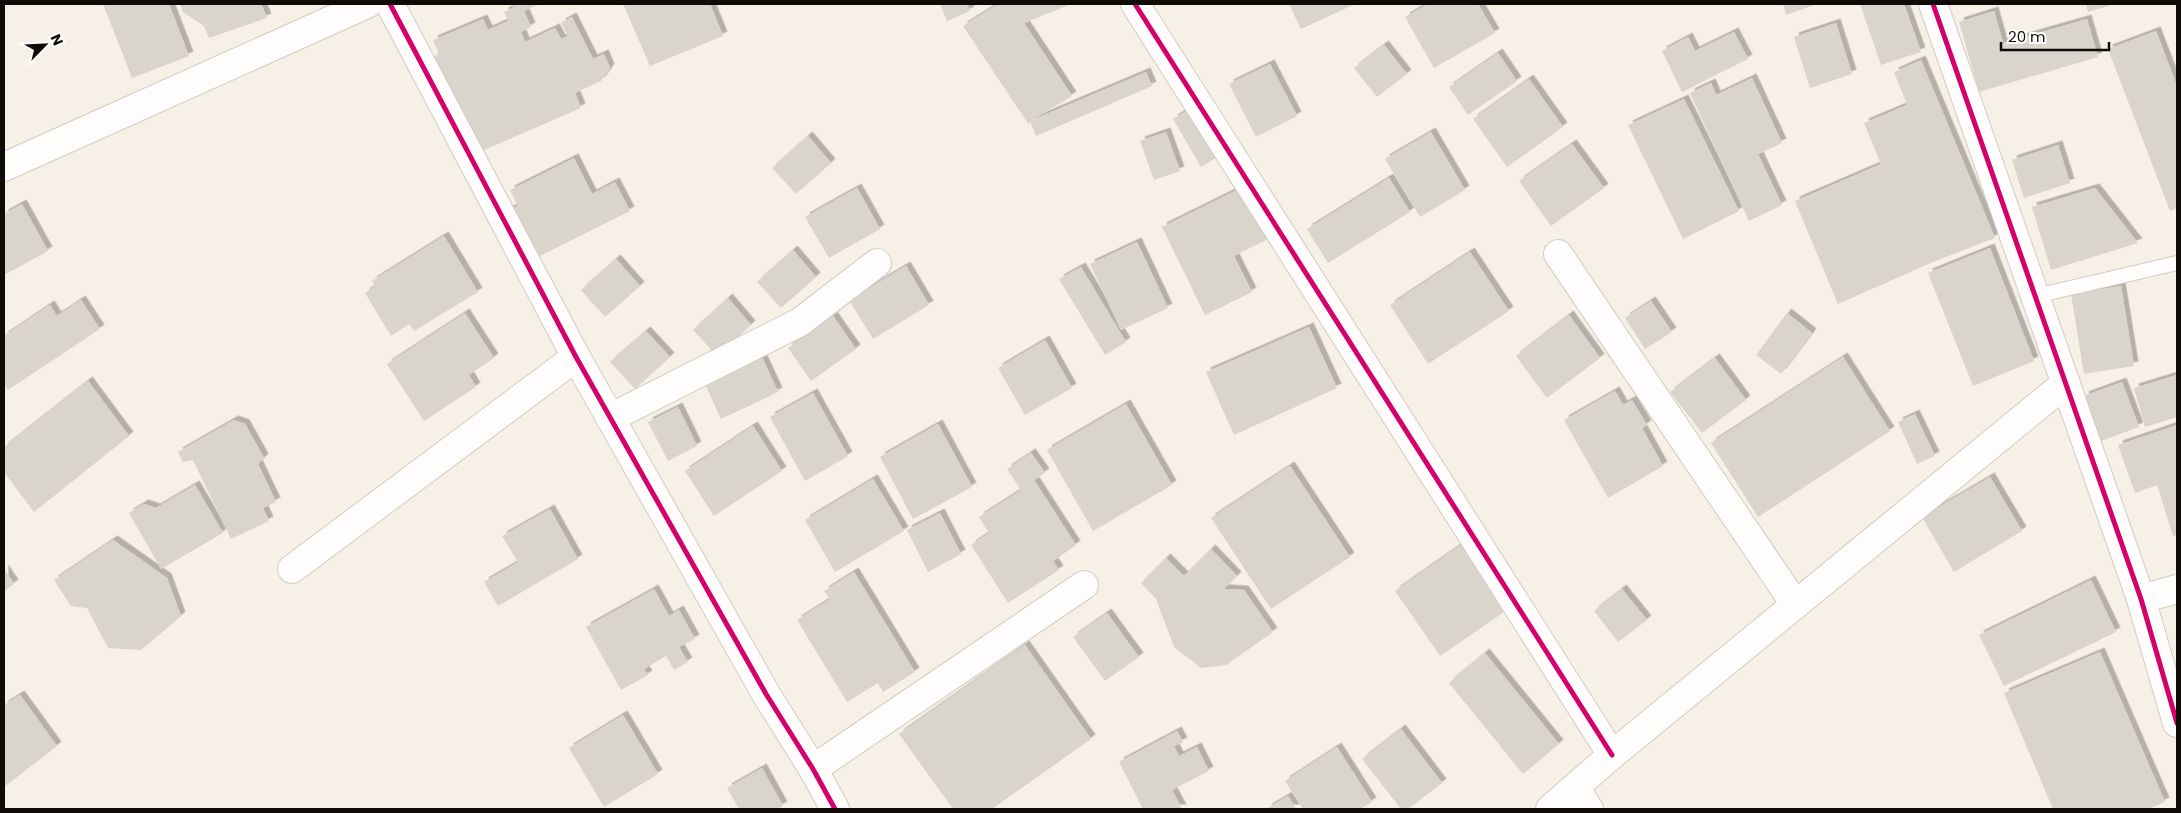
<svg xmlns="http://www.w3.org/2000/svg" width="2181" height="813" viewBox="0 0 2181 813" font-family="Poppins,sans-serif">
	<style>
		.building { fill: #d9d4cc; filter: url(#shadow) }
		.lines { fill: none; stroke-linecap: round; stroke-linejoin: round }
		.lane-casing { stroke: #d1ccc4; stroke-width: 16 }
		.street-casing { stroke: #d1ccc4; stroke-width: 30 }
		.lane { stroke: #fefdfb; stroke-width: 14 }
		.street { stroke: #fefdfb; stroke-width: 28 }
		.cycleway-casing { stroke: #fff; stroke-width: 8 }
		.cycleway { stroke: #d6006c; stroke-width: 5 }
	</style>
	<defs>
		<filter id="shadow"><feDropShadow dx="4.5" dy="-4.5" stdDeviation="0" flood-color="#0004"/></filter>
	</defs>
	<rect width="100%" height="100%" fill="#f6f0e6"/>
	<g class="building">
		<path d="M103,4H169L189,56L132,78Z"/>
		<path d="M180,4H261L267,18L209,38L204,26L183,12Z"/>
		<path d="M512,4H539L524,11L531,27L521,32L525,42L555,28L561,39L568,36L561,23L572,17L593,59L604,54L610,68L601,81L575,93L581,108L475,154L433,57L439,54L433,40L483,19L488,30L508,21L504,12L514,7Z"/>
		<path d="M623,4H710L723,36L650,66Z"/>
		<path d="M940,4H967L970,11L947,21Z"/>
		<path d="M998,4H1071L1024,23L1072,96L1030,121L1146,72L1152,86L1036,136L1030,121L1029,125L963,26Z"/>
		<path d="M1289,4H1355L1301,29Z"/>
		<path d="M1428,4H1478L1495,33L1434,68L1405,17Z"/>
		<path d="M1783,4H1817L1786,15Z"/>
		<path d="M1860,4H1904L1921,52L1881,65Z"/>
		<path d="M2086,4H2115L2088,12Z"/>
		<path d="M1994,11L2003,43L2087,19L2098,57L1979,92L1959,22Z"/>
		<path d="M1836,23L1852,74L1810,88L1794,37Z"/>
		<path d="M2156,31L2177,86V208L2170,211L2108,49Z"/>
		<path d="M1734,32L1748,59L1682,92L1662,51L1688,37L1695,51Z"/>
		<path d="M1384,45L1407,74L1377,97L1354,68Z"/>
		<path d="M1498,53L1517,81L1468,115L1449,87Z"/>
		<path d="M1921,60L1995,238L1933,262L1838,304L1795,201L1881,164L1864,123L1907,105L1894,72Z"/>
		<path d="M1270,64L1297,116L1256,137L1229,84Z"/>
		<path d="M1752,78L1782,143L1758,154L1782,205L1749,221L1690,93L1711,83L1716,95Z"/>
		<path d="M1529,79L1563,127L1507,167L1473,119Z"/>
		<path d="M1684,99L1739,211L1683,239L1628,125Z"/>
		<path d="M1190,109L1219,156L1201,167L1173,119Z"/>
		<path d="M1166,132L1180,171L1154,180L1140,141Z"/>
		<path d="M1431,132L1465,190L1420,217L1385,159Z"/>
		<path d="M808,136L831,163L796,194L772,168Z"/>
		<path d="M1572,144L1604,188L1551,226L1519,181Z"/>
		<path d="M2058,145L2070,183L2024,198L2012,160Z"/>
		<path d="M574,158L592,194L615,182L630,211L540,256L537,251L529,256L507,211L518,206L510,190Z"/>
		<path d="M1389,178L1410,212L1328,263L1307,229Z"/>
		<path d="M857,188L880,229L829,258L805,217Z"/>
		<path d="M1241,188L1266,240L1234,256L1252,292L1205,315L1162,227Z"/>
		<path d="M2095,188L2138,243L2051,270L2032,207Z"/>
		<path d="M22,204L48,251L4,275V214Z"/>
		<path d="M444,236L478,292L414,331L409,324L391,336L365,293L375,286L372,281Z"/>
		<path d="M1137,242L1168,308L1121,330L1090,264Z"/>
		<path d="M1990,248L2034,361L1973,386L1928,273Z"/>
		<path d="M793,250L816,277L781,308L757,282Z"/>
		<path d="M1470,252L1509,311L1428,364L1390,305Z"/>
		<path d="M616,259L640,286L605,317L581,290Z"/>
		<path d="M906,266L929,305L873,339L849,300Z"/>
		<path d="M1081,267L1126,342L1105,355L1059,279Z"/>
		<path d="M2121,286L2134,366L2084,374L2071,294Z"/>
		<path d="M728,298L751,325L717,356L693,330Z"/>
		<path d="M81,300L100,329L8,390L4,384V336L50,305L57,316Z"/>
		<path d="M1651,301L1672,332L1645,349L1625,318Z"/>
		<path d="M465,313L494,358L469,375L476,387L424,421L387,364Z"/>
		<path d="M1787,313L1812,333L1781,374L1756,355Z"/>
		<path d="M1569,315L1600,358L1547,398L1516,356Z"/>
		<path d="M833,316L856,349L811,381L788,348Z"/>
		<path d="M1309,327L1337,388L1234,435L1206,372Z"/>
		<path d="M646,331L670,357L635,389L610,362Z"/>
		<path d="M1045,340L1072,388L1025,415L998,368Z"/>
		<path d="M760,353L778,392L721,419L703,380Z"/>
		<path d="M1843,357L1890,431L1758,517L1711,443Z"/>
		<path d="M1715,358L1746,400L1702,433L1670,392Z"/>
		<path d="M2177,375V417L2145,427L2134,388Z"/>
		<path d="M88,381L129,436L34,512L4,472V447Z"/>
		<path d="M2122,382L2139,427L2101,441L2084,396Z"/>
		<path d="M1615,391L1623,405L1632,400L1647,425L1642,428L1663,466L1608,498L1564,420Z"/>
		<path d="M813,393L848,456L805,481L770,417Z"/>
		<path d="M1126,404L1172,485L1093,531L1047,450Z"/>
		<path d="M678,407L697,446L668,461L648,422Z"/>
		<path d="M1915,414L1935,456L1917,464L1898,422Z"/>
		<path d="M234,420L245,424L264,458L258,464L276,502L263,508L269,521L231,539L193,460L183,462L178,452Z"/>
		<path d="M938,424L972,487L913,519L880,457Z"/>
		<path d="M2177,425V535L2173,536L2157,485L2135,493L2118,445Z"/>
		<path d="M753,426L782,471L714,516L685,471Z"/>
		<path d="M1031,453L1045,473L1034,480L1076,545L1053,561L1059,570L1008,603L971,545L989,533L979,517L1021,490L1007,469Z"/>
		<path d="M1290,466L1350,557L1271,609L1211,518Z"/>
		<path d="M1990,477L2022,531L1954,572L1922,517Z"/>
		<path d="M873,479L904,531L835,572L805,520Z"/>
		<path d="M195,485L223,533L161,569L129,513L144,504L156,508Z"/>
		<path d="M550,509L578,559L498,606L484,582L518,562L502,536Z"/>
		<path d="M940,513L961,554L928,572L907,530Z"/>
		<path d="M113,540L167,578L181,616L141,650L108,648L87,608L71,606L54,580Z"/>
		<path d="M1462,544L1507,610L1440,656L1395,591Z"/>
		<path d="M1211,549L1237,576L1224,589L1244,590L1273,632L1226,665L1201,668L1174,647L1156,599L1141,583L1166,558L1184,576Z"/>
		<path d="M4,569L14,584L4,591Z"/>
		<path d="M854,572L915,672L883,692L878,683L847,702L797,620L830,599L824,591Z"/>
		<path d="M2091,580L2116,632L2004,686L1979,635Z"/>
		<path d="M654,589L669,616L679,610L695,639L679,647L688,662L674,670L666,656L644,669L648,675L621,690L586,627Z"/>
		<path d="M1622,589L1647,620L1618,642L1594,611Z"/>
		<path d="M1107,613L1139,657L1105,681L1073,637Z"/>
		<path d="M1025,645L1091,739L992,809H953L899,734Z"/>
		<path d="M2100,652L2165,802L2148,809H2053L2004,693Z"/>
		<path d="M1485,653L1559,744L1523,774L1449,683Z"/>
		<path d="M20,695L57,746L4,787V705Z"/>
		<path d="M623,715L658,774L604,807L569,748Z"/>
		<path d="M1401,729L1442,783L1408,809H1401L1362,759Z"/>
		<path d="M1177,731L1183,742L1174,746L1179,756L1197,747L1209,771L1172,790L1182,809H1143L1119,762Z"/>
		<path d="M1337,747L1372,802L1360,809H1303L1285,781Z"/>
		<path d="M762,768L783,806L777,809H739L727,788Z"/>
		<path d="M1288,796L1296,809H1266Z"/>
	</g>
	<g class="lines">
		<defs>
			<path id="lane" d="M2036,296L2177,263"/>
			<g id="street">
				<path d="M390,4L576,357L766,694L813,769L835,809"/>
				<path d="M1135,4L1612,755"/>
				<path d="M1933,4L2141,599L2177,723"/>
				<path d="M4,167L367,4"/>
				<path d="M1558,254L1795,604"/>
				<path d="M610,418L800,322L877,263"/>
				<path d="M292,569L576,357"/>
				<path d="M2141,599L2177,589"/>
				<path d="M813,769L1084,585"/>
				<path d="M1575,788L1589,809"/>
				<path d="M1550,809L1612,755L2066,383"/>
			</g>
		</defs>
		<use href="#lane" class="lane-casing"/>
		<use href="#street" class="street-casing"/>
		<use href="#lane" class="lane"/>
		<use href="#street" class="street"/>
		<defs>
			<g id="cycleway">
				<path d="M390,4L576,357L766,694L813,769L835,809"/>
				<path d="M1135,4L1612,755"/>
				<path d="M1933,4L2141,599L2177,723"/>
			</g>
		</defs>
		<use href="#cycleway" class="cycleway-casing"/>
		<use href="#cycleway" class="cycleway"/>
	</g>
	<rect width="2181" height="813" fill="none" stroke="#0f0b06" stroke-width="10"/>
	<g transform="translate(45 45) rotate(66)" stroke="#ffffff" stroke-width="4" paint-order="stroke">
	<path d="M0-4L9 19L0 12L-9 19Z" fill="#0f0b06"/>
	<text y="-8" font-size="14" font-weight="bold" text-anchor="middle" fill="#0f0b06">N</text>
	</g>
	<path d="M2001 42v8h108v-8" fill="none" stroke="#0f0b06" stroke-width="2.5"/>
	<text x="2008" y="42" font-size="15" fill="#0f0b06" stroke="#ffffff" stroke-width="4" paint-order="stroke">20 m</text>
</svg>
